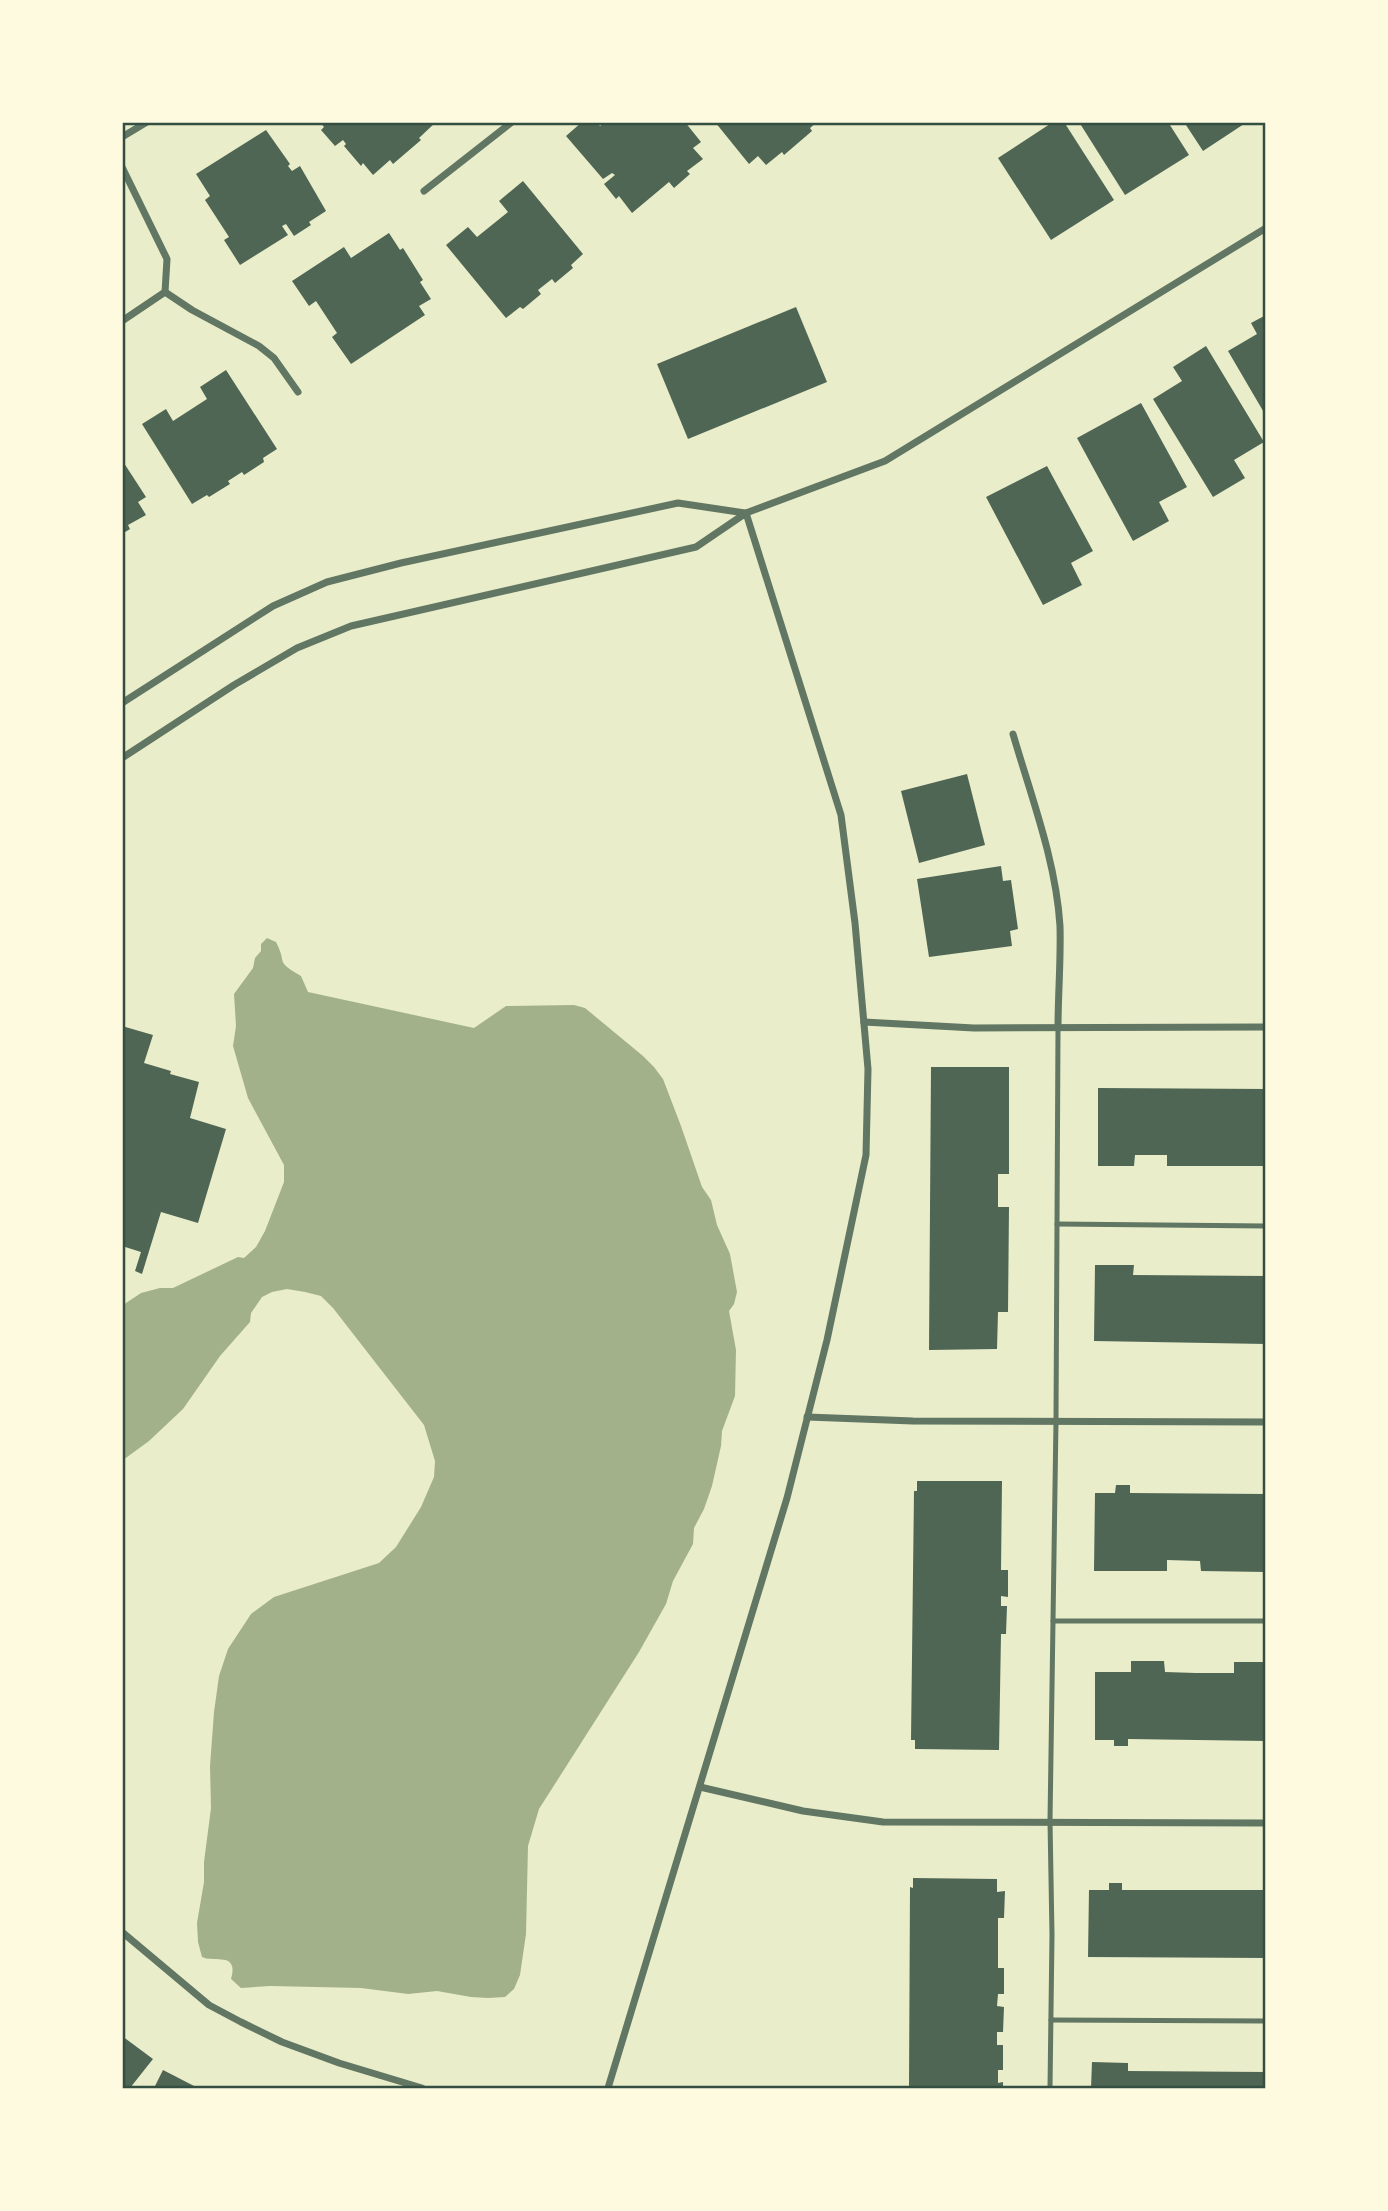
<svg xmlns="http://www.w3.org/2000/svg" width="1388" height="2211" viewBox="0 0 1388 2211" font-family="Overpass,sans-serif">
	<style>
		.water { fill: #a3b18a }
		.building { fill: #4f6655 }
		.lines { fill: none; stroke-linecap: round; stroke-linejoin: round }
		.service { stroke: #617663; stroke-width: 5 }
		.minor { stroke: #617663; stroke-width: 7 }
		.neatline { fill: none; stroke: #344e41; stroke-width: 2.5 }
	</style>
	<rect width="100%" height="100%" fill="#e9edc9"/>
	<path class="water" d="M267,938L276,942C288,965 274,960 301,976L308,992L474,1028L506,1006L574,1005L585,1008L643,1056L654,1067L663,1079L681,1126L702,1187L711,1200L717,1225L730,1254L737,1292L734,1304L729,1311L736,1350L735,1396L722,1431L721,1446L712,1486L704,1509L694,1528L693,1544L673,1581L666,1604L639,1652L539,1809L528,1846L526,1934L520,1975L514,1989L505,1997L488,1998L471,1997L437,1991L408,1994L361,1988L270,1986L241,1988L231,1979C239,1951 214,1963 202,1957L198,1942L197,1923L204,1882V1862L211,1808L210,1766L214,1712L219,1676L228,1649L251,1614L274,1597L379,1563L396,1547L421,1507L434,1477L435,1461L424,1425L333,1308L321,1296L305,1292L287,1289L272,1292L262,1297L251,1313L250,1322L220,1356L183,1409L149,1441L123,1460V1305L141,1293L160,1288H173L238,1257L244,1258L256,1247L265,1231L284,1182V1165L248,1098L233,1046L236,1026L234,994L253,968L255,958L261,951V944Z"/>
	<g class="building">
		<path d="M320,122H436L419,138L421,140L393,164L390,160L373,175L363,163L361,166L344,146L346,144L343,140L335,146L321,130L324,127Z"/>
		<path d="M582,122H597L600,126L605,122H685L701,142L693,148L703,159L687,171L690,174L674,188L669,182L632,213L619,196L616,199L604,184L615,175L612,173L603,179L566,136Z"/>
		<path d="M715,122H817L810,128L812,131L784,155L782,152L766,165L758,156L749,164Z"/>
		<path d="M1053,122H1064L1114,200L1051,240L998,158Z"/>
		<path d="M1079,122H1168L1189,155L1125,195Z"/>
		<path d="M1184,122H1247L1203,151Z"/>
		<path d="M266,130L290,164L288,166L292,171L300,166L326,211L309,222L311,225L294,236L286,224L282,226L288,235L240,265L224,240L229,237L205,200L210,196L196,174Z"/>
		<path d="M523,181L583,254L571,265L573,268L555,283L552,279L538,290L541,294L523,309L520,307L506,318L446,245L468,227L477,237L508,212L499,201Z"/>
		<path d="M389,233L400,250L403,248L423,280L420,282L431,299L419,306L425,315L351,364L332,337L337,333L316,301L309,306L292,281L344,247L351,258Z"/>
		<path d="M796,307L827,382L688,439L657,364Z"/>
		<path d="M1266,315V416L1228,351L1257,334L1251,323Z"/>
		<path d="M1206,346L1264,442L1234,460L1245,478L1213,497L1153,399L1182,381L1173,367Z"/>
		<path d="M226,370L277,449L263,458L264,462L244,475L242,472L228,481L230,484L209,497L207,495L192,504L142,424L166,409L173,421L207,399L200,387Z"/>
		<path d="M1141,403L1187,487L1159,502L1169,521L1133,541L1077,438Z"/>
		<path d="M122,460L146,497L138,502L146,515L128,525L130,529L122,534Z"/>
		<path d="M1047,466L1093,551L1071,563L1082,585L1043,605L986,497Z"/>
		<path d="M967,774L985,845L919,863L901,791Z"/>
		<path d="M1001,866L1003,881L1011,880L1018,929L1010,931L1012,946L929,957L917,879Z"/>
		<path d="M122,1026L153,1035L144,1063L171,1071L170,1074L199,1082L190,1118L226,1129L198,1223L161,1212L142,1274L135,1271L141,1252L122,1246Z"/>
		<path d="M931,1067H1009V1174H998V1207H1009L1008,1312H998L997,1349L929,1350Z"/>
		<path d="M1098,1088L1266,1089V1166H1167V1155H1135L1134,1166H1098Z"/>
		<path d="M1095,1265H1134L1133,1275L1266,1276V1344L1094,1341Z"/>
		<path d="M917,1481H1002L1001,1570H1008V1597L1001,1596V1606H1007L1006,1634H1001L999,1750L915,1749V1740H911L914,1491H917Z"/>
		<path d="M1116,1485H1130V1493L1266,1494V1572L1201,1571L1200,1561L1167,1560V1571H1094L1095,1493H1115Z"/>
		<path d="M1131,1661H1164L1165,1672L1196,1673H1234V1662H1266V1741L1128,1739V1746H1114V1740H1095V1672H1131Z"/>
		<path d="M913,1878L997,1879V1892L1005,1891L1004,1918H998V1968H1004V1994H998L997,2006L1004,2007L1003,2032H997V2045H1003V2070H998V2083L1003,2082V2088H909L910,1887L913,1888Z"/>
		<path d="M1109,1883H1122V1890H1266V1958L1088,1957L1089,1890H1109Z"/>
		<path d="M122,2036L153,2059L130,2088H122Z"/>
		<path d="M1092,2062L1128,2063V2071L1266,2072V2088H1091Z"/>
		<path d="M163,2070L198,2088H154Z"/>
	</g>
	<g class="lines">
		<g class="service">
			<path d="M1057,1224L1266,1226"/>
			<path d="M1053,1621H1266"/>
			<path d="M1051,2020L1266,2021"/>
			<path d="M1050,2088L1052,1935L1050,1821L1056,1421L1058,1028"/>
		</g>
		<g class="minor">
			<path d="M122,137L147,122"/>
			<path d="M122,167L167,259L165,292"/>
			<path d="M424,191L512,122"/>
			<path d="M122,321L165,292L192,310L259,346L274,358L298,392"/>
			<path d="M122,703L273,606L327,582L401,563L678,503L745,513"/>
			<path d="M1013,734C1031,796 1056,861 1060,926C1061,960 1058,994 1058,1028"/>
			<path d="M122,758L234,685L297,648L351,626L696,547L746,513L885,461L1266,228"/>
			<path d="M864,1022L974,1028L1266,1027"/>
			<path d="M807,1417L913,1421L1266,1422"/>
			<path d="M700,1787L803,1811L883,1822L1266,1823"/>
			<path d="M122,1932L209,2005L241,2022L282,2042L339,2063L422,2088"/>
			<path d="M608,2088L787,1498L827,1340L866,1155L868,1069L855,923L841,815L746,513"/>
		</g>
	</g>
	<rect width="1388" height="2211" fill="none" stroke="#fefae0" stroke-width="248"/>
	<rect x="124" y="124" width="1140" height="1963" class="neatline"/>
</svg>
